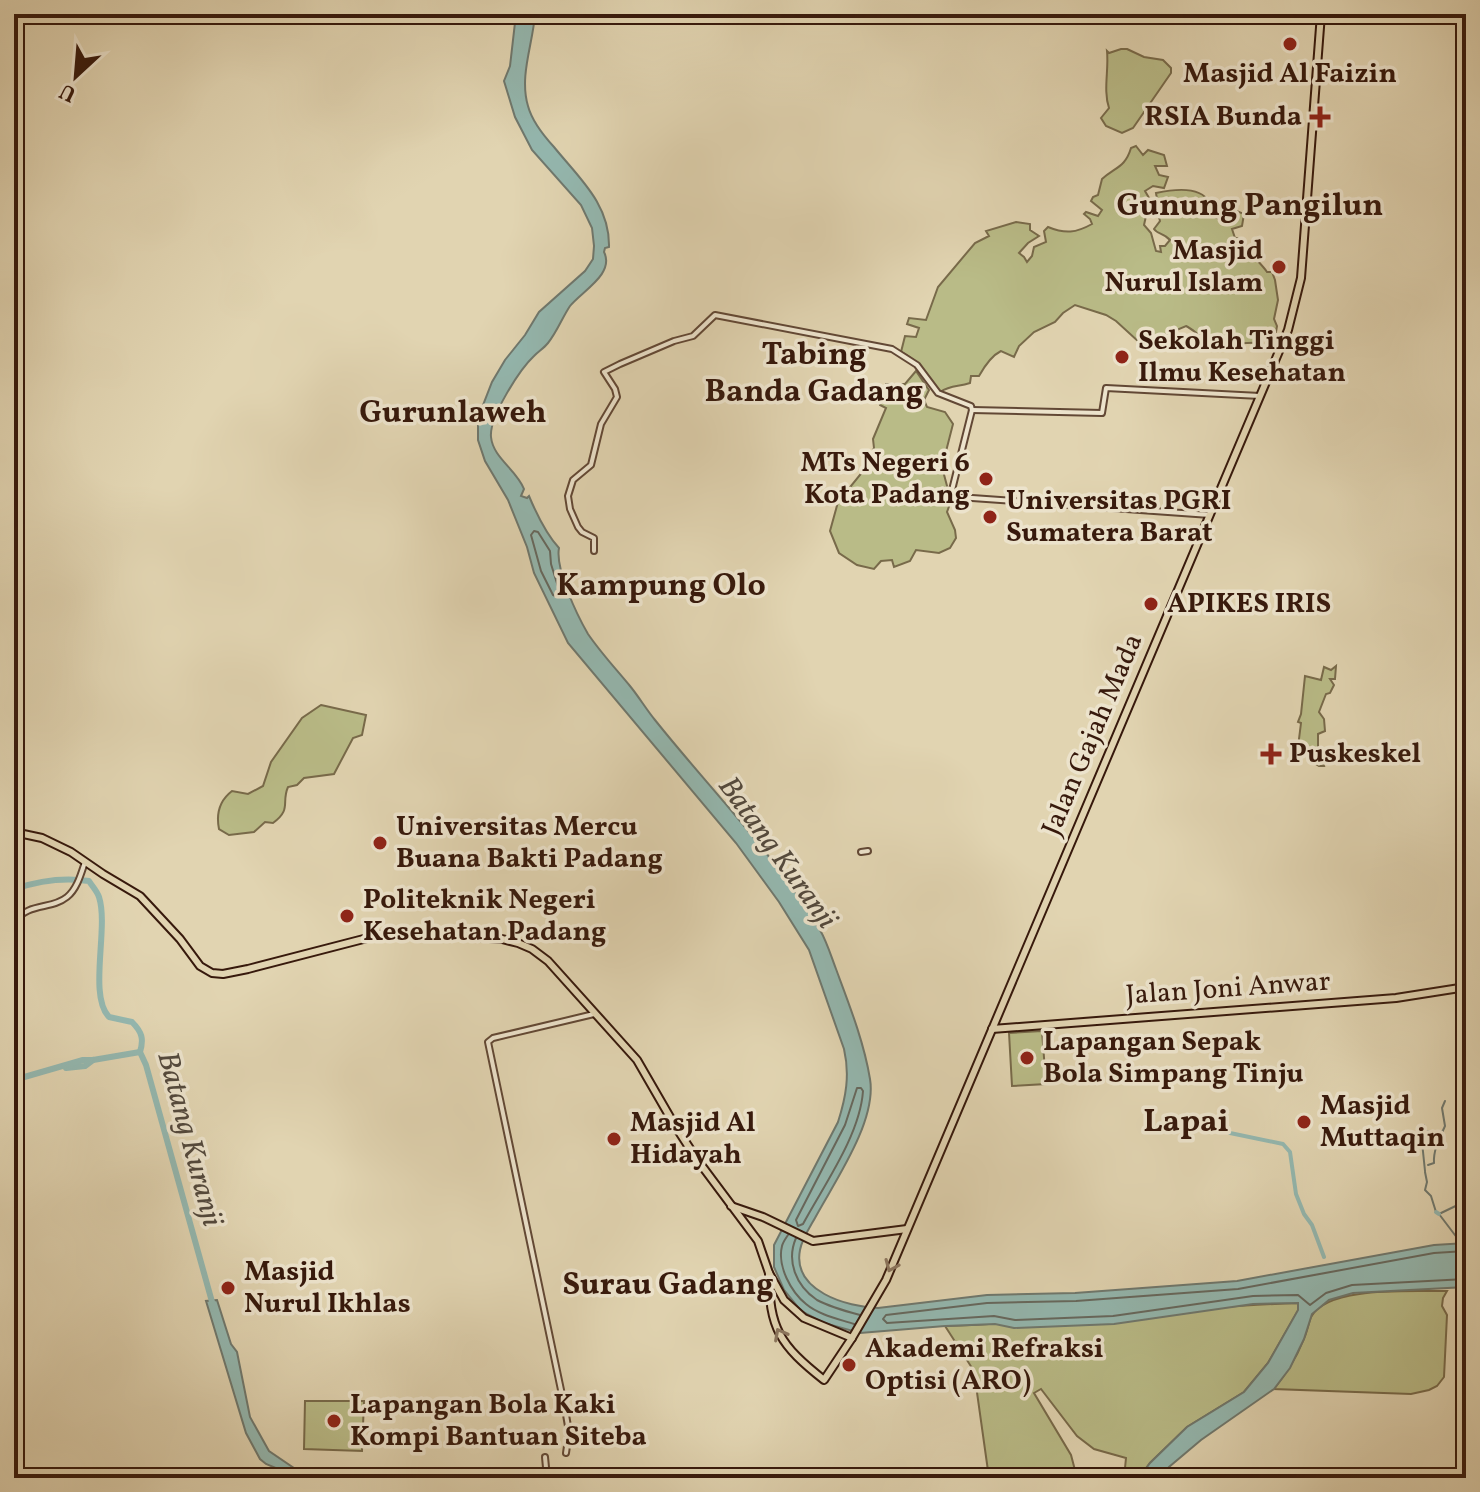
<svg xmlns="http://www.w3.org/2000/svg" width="1480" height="1492" viewBox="0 0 1480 1492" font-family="Vollkorn,serif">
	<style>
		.green { fill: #b9bb87; stroke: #786a4a; stroke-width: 2 }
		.water { fill: #94b8b0; stroke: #6f786e; stroke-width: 2 }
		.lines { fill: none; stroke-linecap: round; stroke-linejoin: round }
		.shore { stroke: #66685e; stroke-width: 2 }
		.stream { stroke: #6f786e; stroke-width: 2 }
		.canal { stroke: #94b8b0; stroke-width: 4 }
		.river { stroke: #94b8b0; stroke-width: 6 }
		.minor-casing { stroke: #624835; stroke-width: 8 }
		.major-casing { stroke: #37190c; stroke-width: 10 }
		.minor { stroke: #ece3cc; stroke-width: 4 }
		.major { stroke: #e1d4b1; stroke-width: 6 }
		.rail-casing { stroke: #37190c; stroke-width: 5 }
		.rail { stroke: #ece3cc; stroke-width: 2; stroke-dasharray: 6; stroke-linecap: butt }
		.oneway { stroke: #8c765e }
		.poi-dot { fill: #8f2418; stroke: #ece3cc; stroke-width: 3 }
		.labels { text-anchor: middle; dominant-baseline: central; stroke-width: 7; stroke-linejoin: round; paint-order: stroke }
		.poi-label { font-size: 28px; font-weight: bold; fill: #37190c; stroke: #ece3cc; text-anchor: start }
		.street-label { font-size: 28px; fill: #37190c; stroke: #ece3cc }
		.water-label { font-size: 30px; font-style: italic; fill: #53493d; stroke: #ece3cc }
		.quarter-label { font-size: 32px; font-weight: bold; fill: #37190c; stroke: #ece3cc }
	</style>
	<rect width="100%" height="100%" fill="#e1d4b1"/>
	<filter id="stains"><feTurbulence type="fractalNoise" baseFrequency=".0025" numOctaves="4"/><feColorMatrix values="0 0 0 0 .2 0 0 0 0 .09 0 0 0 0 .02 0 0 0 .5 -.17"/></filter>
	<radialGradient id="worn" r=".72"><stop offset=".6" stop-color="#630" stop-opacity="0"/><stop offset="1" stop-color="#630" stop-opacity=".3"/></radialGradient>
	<g class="green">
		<path d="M1127,49L1144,57L1163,60L1171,68V73L1133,128L1122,133L1106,126L1101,118L1109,108C1103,90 1109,70 1107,51L1109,53L1121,49Z"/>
		<path d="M1136,146L1143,155L1148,150L1164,155L1167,166H1155L1159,175L1168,177L1164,188L1153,186L1145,191L1152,203L1142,207L1146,216L1144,225L1151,233L1156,251L1161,252L1160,246H1165L1170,240C1164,233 1157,234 1154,229L1160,221C1157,212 1158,203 1156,193C1170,190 1200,185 1209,202C1210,204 1211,214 1212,216L1224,221L1232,209L1244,214L1242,226L1232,229L1235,238H1242C1245,252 1259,260 1267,272H1272L1275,280L1278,300L1274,319L1277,326L1276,332L1266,335L1259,343C1243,342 1225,346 1210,341C1201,338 1194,330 1186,326L1148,342L1140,343L1116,321L1106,315L1075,305L1063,313L1055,322L1034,332L1019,346L1014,357L1001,351C991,356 984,367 979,376H971L970,383C958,387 951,385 940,392C922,376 926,365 901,352L905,336L916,337L919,328L907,324L909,318L926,320L938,287L975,243L989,236L986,231L1016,222L1030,224V230L1039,236L1028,243L1019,253L1024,257L1027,262L1032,256L1034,247L1046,242L1044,231L1048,227C1065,234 1076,233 1092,224L1090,219L1084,214L1086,212L1098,216L1102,210L1091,201L1093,197L1098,195L1102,179C1115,167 1125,168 1131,148Z"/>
		<path d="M916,371L929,390L924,400L927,407L945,412L953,424L942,467L951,501L947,512L955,530L956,538L950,548L939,553L916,550L910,561L894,567L892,560L881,561L874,569L857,565L839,553L830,531L838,502L864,470L869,460L874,448L873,439L886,408L880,405L879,401L886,384H905Z"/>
		<path d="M1336,666L1335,679H1330L1334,685L1330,693L1326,694L1319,712L1324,719L1325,731L1318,734V749L1324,766H1319L1314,763V755L1306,753L1298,747L1301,723L1298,722L1301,714L1305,676L1321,680L1324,667L1331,670Z"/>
		<path d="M321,705L366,715L362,735L353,738L334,774L304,778L297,785L288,787C281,803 292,809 273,823L265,822L254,832L229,835L219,829C216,814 219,801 232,791L248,794L263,786L271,762L302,718Z"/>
		<path d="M1042,1031L1046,1084L1012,1086L1009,1033Z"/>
		<path d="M1447,1291L1443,1298L1442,1306L1447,1315L1444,1377L1437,1386L1429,1390L1411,1394L1274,1389C1286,1373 1296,1359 1303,1341C1307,1333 1308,1325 1311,1317C1327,1285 1415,1292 1447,1291Z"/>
		<path d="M1298,1303L1299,1309L1268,1363L1244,1392L1187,1427L1150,1463L1139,1478H1124L1126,1458L1094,1449L1077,1436L1041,1389L1034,1393L1071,1455L1076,1474L1082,1478H989L974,1371L945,1326C1063,1322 1180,1307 1298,1303Z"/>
		<path d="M305,1401H364L362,1451L304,1449Z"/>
	</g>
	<g class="water">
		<path d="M516,14H535C533,44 519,76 528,106C532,121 543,135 554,147C579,178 610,204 609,247L605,248L604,252C615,274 582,291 570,306C562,318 557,332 548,343C544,348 539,351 534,356C520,369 489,417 491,437C493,458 517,470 524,489L521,496L527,498L529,496C537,515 546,534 559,548C555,569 577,615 588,634C601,653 616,669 630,686C639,697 646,709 655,720C710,789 774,853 820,930C827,942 831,956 836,969C849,1004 864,1042 870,1079C877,1121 835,1181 815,1218C810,1227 802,1239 800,1250C792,1291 847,1307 878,1308L987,1295L1075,1293L1237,1281L1434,1245L1466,1243V1287L1353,1293L1329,1300L1312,1314L1304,1339L1290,1368L1274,1389L1201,1440L1169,1467L1160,1478H1139L1150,1463L1187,1427L1244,1392L1268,1363L1298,1310V1303L1253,1304L1114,1324L1014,1328L995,1324L945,1326L860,1333L824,1323L801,1311L784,1290L774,1267V1245L838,1122C846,1097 850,1075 844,1049L809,950L779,902L736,843L568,643L534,573L527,547L508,500L485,461L478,440V418L492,382L505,360L525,335L539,312L585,271L593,259L594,246L592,228L581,205L532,150L515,117L504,81L510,66Z"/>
		<path d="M217,1300L231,1344L237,1352L250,1417L269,1451L294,1468H303L320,1478H293L288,1473L266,1464L260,1459L246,1433L206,1301Z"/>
	</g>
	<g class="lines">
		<g class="shore">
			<path d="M534,531L538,532L550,551L551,564L560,593L558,597L553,595L541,571L531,535Z"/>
			<path d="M857,1088H861L863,1091C860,1135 824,1185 803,1224L798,1226L796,1220L845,1125Z"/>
			<path d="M788,1235C786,1238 783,1242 782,1246C777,1266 791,1292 806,1304C819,1315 839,1319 854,1324"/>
			<path d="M796,1238C786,1261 796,1286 817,1300C830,1307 845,1311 860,1315"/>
			<path d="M1466,1251L1434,1253L1238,1289L1076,1301L987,1303L886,1315L883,1319L887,1323L994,1316L1015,1320L1113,1316L1253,1296L1298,1295L1310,1305L1326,1293L1352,1285L1466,1279"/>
		</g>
		<g class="stream">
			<path d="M1424,1125L1426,1131H1443"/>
			<path d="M1355,1137L1374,1135L1384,1143L1401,1141"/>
			<path d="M1339,1140L1351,1137"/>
			<path d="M1324,1143L1335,1141"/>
			<path d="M1401,1144L1422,1142L1425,1171"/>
			<path d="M1428,1165L1434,1163C1433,1150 1440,1137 1445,1126L1442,1108L1445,1101"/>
			<path d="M1425,1172L1427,1182L1425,1190L1431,1196L1436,1212"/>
			<path d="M1461,1243L1439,1214L1466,1201"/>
		</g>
		<g class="canal">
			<path d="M1230,1133L1283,1144L1290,1152L1296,1194L1304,1214L1312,1225L1324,1257"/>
			<path d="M1436,1212L1439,1214"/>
		</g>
		<g class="river">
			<path d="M14,889C38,881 64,877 89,881C92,886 97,891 99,897C109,928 88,995 109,1017L132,1022C142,1032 144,1039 140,1052L146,1065L214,1309"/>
			<path d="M66,1068L85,1066L93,1060"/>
			<path d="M14,1080L83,1060H93L140,1052"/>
		</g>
		<defs>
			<g id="minor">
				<path d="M972,410L952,490L958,497L1210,515"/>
				<path d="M972,410L1102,413L1106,388L1260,396"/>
				<path d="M594,551V538L582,532L578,527L570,509L568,496L573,480L591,465L601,424L617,397L615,389L604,372L620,364L674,341L693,336L715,315L892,349L917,365L938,393L971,406L972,410"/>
				<path d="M861,852L868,851"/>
				<path d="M14,922C29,902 51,910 67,897C77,889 81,874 85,862"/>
				<path d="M566,1453L569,1432L565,1409L488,1042L493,1038L594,1014"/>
				<path d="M545,1457L547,1478"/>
			</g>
			<g id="major">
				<path d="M14,832L42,838L71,852L103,874L140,896L180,939L200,966L212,973L223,974L248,969L379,935L408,932L502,939L518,943L532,949L548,961L637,1060L674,1124L696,1158L758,1241L769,1273L784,1300L804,1318L852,1338"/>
				<path d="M992,1029L1396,998L1466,987"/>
				<path d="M731,1206L763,1217L813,1241L907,1229"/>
				<path d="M769,1273C769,1329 780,1345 824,1380L852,1338L886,1280L1288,330L1301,278L1321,14"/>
			</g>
		</defs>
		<use href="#minor" class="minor-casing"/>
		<use href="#major" class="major-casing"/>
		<use href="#minor" class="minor"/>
		<use href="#major" class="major"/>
		<defs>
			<path id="rail" d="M1458,14L1466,124"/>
		</defs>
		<use href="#rail" class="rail-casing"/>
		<use href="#rail" class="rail"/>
	</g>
	<defs><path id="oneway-chevron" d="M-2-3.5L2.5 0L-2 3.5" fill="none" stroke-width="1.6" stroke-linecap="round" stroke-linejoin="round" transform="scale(2)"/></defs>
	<g class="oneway">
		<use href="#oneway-chevron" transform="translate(891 1266) rotate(113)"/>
		<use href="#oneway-chevron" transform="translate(780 1334) rotate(-118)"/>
	</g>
	<g class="poi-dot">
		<circle cx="1290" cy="44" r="8"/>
		<path d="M1316 105h8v8h8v8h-8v8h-8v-8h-8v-8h8z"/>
		<circle cx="1279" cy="267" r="8"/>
		<circle cx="1122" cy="357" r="8"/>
		<circle cx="986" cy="479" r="8"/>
		<circle cx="990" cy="517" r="8"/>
		<circle cx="1151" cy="604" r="8"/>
		<path d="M1267 742h8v8h8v8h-8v8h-8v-8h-8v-8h8z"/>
		<circle cx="380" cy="843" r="8"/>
		<circle cx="347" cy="916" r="8"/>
		<circle cx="1027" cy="1058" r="8"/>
		<circle cx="1304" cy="1122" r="8"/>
		<circle cx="614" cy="1139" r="8"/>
		<circle cx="228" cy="1288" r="8"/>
		<circle cx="849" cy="1365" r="8"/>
		<circle cx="334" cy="1421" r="8"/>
	</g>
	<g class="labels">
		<g class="poi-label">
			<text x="1290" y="74" text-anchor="middle">Masjid Al Faizin</text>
			<text x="1302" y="117" text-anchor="end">RSIA Bunda</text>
			<text x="1263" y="251" text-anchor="end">Masjid<tspan x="1263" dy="32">Nurul Islam</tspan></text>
			<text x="1138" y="341">Sekolah Tinggi<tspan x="1138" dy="32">Ilmu Kesehatan</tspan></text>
			<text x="970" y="463" text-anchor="end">MTs Negeri 6<tspan x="970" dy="32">Kota Padang</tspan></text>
			<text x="1006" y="501">Universitas PGRI<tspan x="1006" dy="32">Sumatera Barat</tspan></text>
			<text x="1167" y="604">APIKES IRIS</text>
			<text x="1289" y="754">Puskeskel</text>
			<text x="396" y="827">Universitas Mercu<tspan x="396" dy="32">Buana Bakti Padang</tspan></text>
			<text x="363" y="900">Politeknik Negeri<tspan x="363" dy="32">Kesehatan Padang</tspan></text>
			<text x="1043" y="1042">Lapangan Sepak<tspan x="1043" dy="32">Bola Simpang Tinju</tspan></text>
			<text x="1320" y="1106">Masjid<tspan x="1320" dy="32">Muttaqin</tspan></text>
			<text x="630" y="1123">Masjid Al<tspan x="630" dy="32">Hidayah</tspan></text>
			<text x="244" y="1272">Masjid<tspan x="244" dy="32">Nurul Ikhlas</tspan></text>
			<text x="865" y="1349">Akademi Refraksi<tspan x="865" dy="32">Optisi (ARO)</tspan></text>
			<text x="350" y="1405">Lapangan Bola Kaki<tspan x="350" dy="32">Kompi Bantuan Siteba</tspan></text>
		</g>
		<g class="street-label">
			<text transform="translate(1093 735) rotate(-67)">Jalan Gajah Mada</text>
			<text transform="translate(1228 989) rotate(-4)">Jalan Joni Anwar</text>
		</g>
		<g class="water-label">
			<text transform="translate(777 853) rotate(54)">Batang Kuranji</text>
			<text transform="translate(189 1139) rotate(75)">Batang Kuranji</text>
		</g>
		<g class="quarter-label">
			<text x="1250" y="207">Gunung Pangilun</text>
			<text x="814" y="356">Tabing<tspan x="814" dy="37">Banda Gadang</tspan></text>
			<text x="453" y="414">Gurunlaweh</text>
			<text x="661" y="587">Kampung Olo</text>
			<text x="1186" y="1123">Lapai</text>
			<text x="668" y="1286">Surau Gadang</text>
		</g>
	</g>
	<rect width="1480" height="1492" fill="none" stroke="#e1d4b1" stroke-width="48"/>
	<rect x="16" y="16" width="1448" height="1460" fill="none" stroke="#37190c" stroke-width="4"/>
	<rect x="24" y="24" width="1432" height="1444" fill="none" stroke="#37190c" stroke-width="2"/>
	<g transform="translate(76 76) rotate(206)" stroke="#ece3cc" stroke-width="6" paint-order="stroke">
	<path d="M0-6L14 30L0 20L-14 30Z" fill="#37190c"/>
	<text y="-12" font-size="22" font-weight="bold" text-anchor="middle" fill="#37190c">U</text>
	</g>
	<rect width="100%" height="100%" filter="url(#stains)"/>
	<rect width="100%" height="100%" fill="url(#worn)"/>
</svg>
